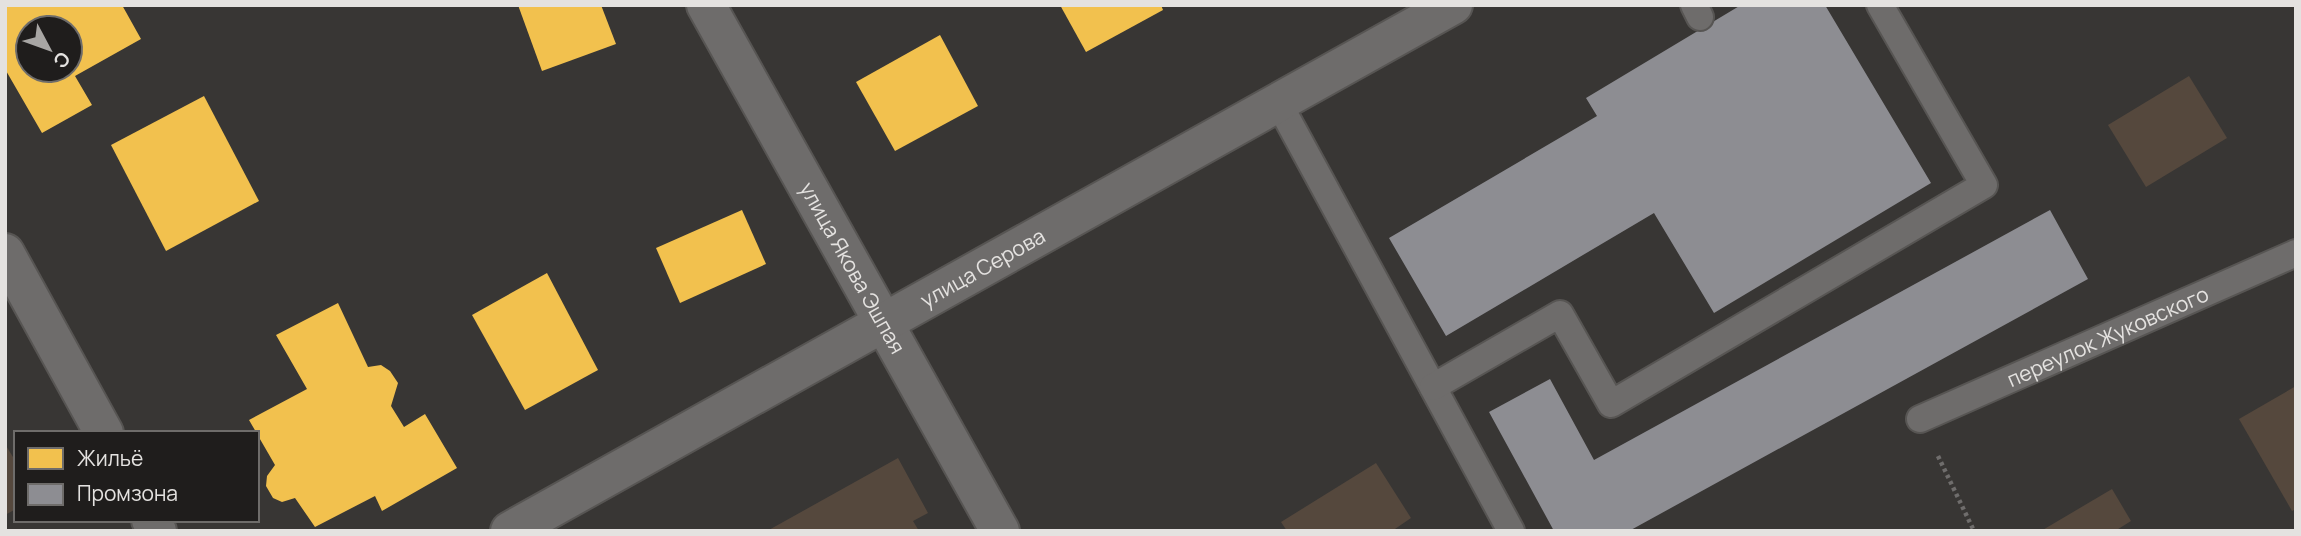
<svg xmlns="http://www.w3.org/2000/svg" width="2301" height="536" viewBox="0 0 2301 536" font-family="Manrope,sans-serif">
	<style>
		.homes { fill: #f2c14e; fill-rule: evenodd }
		.industry { fill: #8d8d92 }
		.building { fill: #55483d }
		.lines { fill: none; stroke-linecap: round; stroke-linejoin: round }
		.lane-casing { stroke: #575553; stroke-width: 30 }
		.street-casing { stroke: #575553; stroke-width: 42 }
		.path { stroke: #6f6d6c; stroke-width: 4.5; stroke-dasharray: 3.5 3.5; stroke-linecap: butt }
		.lane { stroke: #6e6c6b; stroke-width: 26 }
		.street { stroke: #6e6c6b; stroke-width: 38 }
		.labels { text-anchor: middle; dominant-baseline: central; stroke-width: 7; stroke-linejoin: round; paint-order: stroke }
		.street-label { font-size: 21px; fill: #e4e2e0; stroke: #1f1d1c }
	</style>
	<rect width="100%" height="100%" fill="#383634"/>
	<g class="homes">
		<path d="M5,5H122L141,39L75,76L92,105L42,133L5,69ZM28,28H70V70H28Z"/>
		<path d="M518,5H601L616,44L542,71Z"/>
		<path d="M1060,5H1161L1163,10L1086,52Z"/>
		<path d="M940,35L978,106L895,151L856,82Z"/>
		<path d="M204,96L259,201L166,251L111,145Z"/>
		<path d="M742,210L766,264L680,303L656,248Z"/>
		<path d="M547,273L598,370L525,410L472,315Z"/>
		<path d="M338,303L368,367L381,365L390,371L398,383L391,406L404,427L425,414L457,468L382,511L375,496L315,527L295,498L282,502L273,498L266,486L267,476L275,465L249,420L307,389L276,335Z"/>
	</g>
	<g class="industry">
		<path d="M1741,5H1825L1931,183L1714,313L1654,213L1446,336L1389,238L1597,116L1586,98Z"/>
		<path d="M2050,210L2088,279L1629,531H1554L1489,412L1550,379L1594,460Z"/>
	</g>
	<g class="building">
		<path d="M2189,76L2227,138L2146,187L2108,125Z"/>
		<path d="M2296,386V509L2292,511L2239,419Z"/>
		<path d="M5,444L16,462V509L5,515Z"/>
		<path d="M898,458L928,513L913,521L919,531H767Z"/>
		<path d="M1376,463L1411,518L1392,531H1287L1281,522Z"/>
		<path d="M2112,489L2131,521L2115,531H2041Z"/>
	</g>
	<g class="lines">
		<defs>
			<g id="lane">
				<path d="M1694,5L1700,17"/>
				<path d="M1278,102L1511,531"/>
				<path d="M1433,387L1560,314L1611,404L1984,185L1880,5"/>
				<path id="s1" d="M1920,419L2296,253"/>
			</g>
			<g id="street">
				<path id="s2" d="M706,5L1000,531"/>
				<path d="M5,253L104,433"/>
				<path d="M151,520L157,531"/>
				<path id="s3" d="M510,531L1453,5"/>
			</g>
		</defs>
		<use href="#lane" class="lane-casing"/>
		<use href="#street" class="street-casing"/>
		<path class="path" d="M1938,456L1974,531"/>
		<use href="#lane" class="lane"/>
		<use href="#street" class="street"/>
	</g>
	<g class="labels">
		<g class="street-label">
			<text stroke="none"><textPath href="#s3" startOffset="541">улица Серова</textPath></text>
			<text stroke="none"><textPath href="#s2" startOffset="301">улица Якова Эшпая</textPath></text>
			<text stroke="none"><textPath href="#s1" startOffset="205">переулок Жуковского</textPath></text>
		</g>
	</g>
	<rect width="2301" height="536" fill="none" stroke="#e4e2e0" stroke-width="14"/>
	<rect x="14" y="431" width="245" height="91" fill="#1f1d1c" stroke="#6e6c6a" stroke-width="2"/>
	<rect x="28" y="448" width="35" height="21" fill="#f2c14e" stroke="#6e6c6a" stroke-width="2"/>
	<text x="77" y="466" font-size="21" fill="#e4e2e0">Жильё</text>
	<rect x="28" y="484" width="35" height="21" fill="#8d8d92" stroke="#6e6c6a" stroke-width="2"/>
	<text x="77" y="501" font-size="21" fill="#e4e2e0">Промзона</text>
	<g transform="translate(49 49) rotate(131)"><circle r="33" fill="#1f1d1c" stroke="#6e6c6a" stroke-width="2"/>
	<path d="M0-5L12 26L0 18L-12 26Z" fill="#a8a6a4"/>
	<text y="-10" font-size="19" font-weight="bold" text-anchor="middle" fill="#e4e2e0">С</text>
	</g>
</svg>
